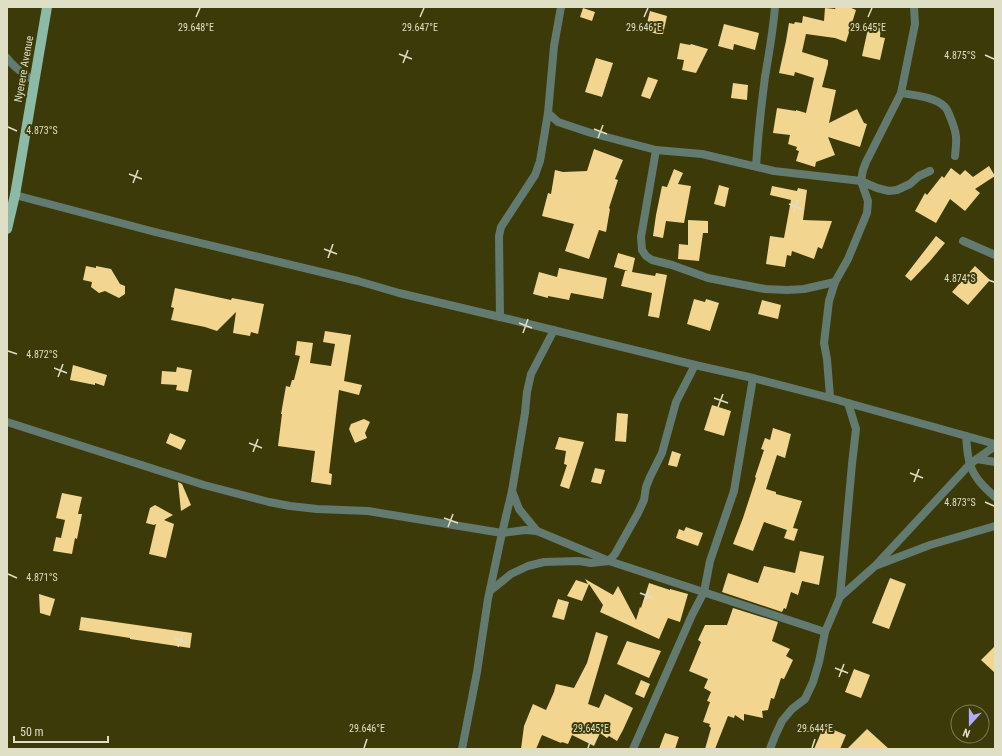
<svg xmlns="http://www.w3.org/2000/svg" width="1002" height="756" viewBox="0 0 1002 756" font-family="'Roboto Condensed',sans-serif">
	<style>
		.building { fill: #f2d58f }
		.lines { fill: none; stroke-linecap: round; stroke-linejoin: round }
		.minor { stroke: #637a70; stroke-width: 8 }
		.primary { stroke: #8bbaa6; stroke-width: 10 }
		.ticks { fill: none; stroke: #dedfc5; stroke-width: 1.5 }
		.labels { text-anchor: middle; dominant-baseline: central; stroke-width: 4; stroke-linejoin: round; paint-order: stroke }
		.street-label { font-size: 11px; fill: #dedfc5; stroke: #3c3a09 }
		.ticks-label { font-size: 10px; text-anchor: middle; fill: #dedfc5; stroke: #3c3a09; stroke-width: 4; stroke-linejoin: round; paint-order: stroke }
	</style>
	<rect width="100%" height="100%" fill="#3c3a09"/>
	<g class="building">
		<path d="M836,7H849L856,10L846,42L835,38L806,34L802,52L828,60V64L822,87L836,90L829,123L857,109L864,123L867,124L860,147L828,137L835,155L816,162L815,167L796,161L799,151L796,150L797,147L788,144L790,135L773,133L777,108L796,111V110L806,113L814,78L795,72L794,76L779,73L786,41L789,23L794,24L795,22L802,23L803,16L824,21L825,8L835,9Z"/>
		<path d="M583,8L595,12L592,21L580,17Z"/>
		<path d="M650,11L667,16L663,34H658L645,31Z"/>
		<path d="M724,24L759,33L755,50L734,44L733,50L718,46Z"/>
		<path d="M869,24L881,25L880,37L885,38L880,60L862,56Z"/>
		<path d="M680,43L690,45L691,44L708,49L696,73L682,70L684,60L677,59Z"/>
		<path d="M596,58L613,63L602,97L585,92Z"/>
		<path d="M648,77L658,80L650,99L641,96Z"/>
		<path d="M733,83L748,85L747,100L731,98Z"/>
		<path d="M594,149L623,160L615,179L618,180L609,208L610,209L606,232L599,230L589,259L565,251L574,224L542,216L548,193L551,194L555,170L563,172L587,171Z"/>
		<path d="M989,166L995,176L975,189L980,193L965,211L950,199L936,223L915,211L925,193L927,195L942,176L944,178L951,168L960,175L965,170L973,177Z"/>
		<path d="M674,169L683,173L678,184L691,186L684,223L666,221L663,238L653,236L656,215L662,186L667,187Z"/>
		<path d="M719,185L729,188L725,207L714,204Z"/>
		<path d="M772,186L797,191L798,188L807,190L803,220L832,221L822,249L818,247L814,259L792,251L791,256L787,255L785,267L766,264L770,236L784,238L791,200L770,195Z"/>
		<path d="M688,220L708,221V233H703L699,261L678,259L679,244L688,245Z"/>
		<path d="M936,236L945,243L930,261L911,281L905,276Z"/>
		<path d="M618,253L635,258L632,272L655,276L656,273L667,275L659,318L648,316L652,293L621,286L625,271H628L614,267Z"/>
		<path d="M86,266L96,268V266L111,269L120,284L125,286V294L119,298L105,291L99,293L91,287L92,282L83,280Z"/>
		<path d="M975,266L990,280L968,305L952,292Z"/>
		<path d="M559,268L607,278L603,299L571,293L569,300L548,296V298L533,294L539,272L557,277Z"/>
		<path d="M175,288L231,300L232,298L264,304L258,334L251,332L250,336L233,333L236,312L217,331L205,327L171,320L174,308L171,307Z"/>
		<path d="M694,299L705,302L706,299L719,303L710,331L687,324Z"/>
		<path d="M762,300L781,305L778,319L758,314Z"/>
		<path d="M325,331L351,335L344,381L362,385L359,395L339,390L329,473L332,474L331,485L311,482L315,451L278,446L282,414H281L286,386L290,387L292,380H294L300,356L295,355L297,341L313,343L310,363L331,366L335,344L323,342Z"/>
		<path d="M73,365L107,375L104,386L95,383V385L70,380Z"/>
		<path d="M177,367L192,370L188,392L176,390L177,385L161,384L162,371L176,372Z"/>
		<path d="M712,405L731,411L724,436L704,430Z"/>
		<path d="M617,413L628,414L626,442L615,441Z"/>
		<path d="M364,419L370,422L365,433L367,438L355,443L349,429L351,424Z"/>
		<path d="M773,428L791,434L785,458L777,455L766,489L776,492V494L802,501L793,528L798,529L794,541L784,538L787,530L764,522L753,551L733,544L743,518L756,478L755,477L764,450L761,449L765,438L770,440Z"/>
		<path d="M170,433L186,440L181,450L166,443Z"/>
		<path d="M559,437L584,442L569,489L560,486L567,465L564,464L566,451L555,449Z"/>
		<path d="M672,451L681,454L677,467L668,465Z"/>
		<path d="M595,468L605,470L601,484L591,482Z"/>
		<path d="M178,482L182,484L191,505L181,511Z"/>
		<path d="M62,493L82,497L78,514H82L77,539L75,538L72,554L53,551L56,537L61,538L65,520L56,518Z"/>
		<path d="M155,505L173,515L164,520L174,524L166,558L149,554L156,524L154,525L146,523L150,508Z"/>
		<path d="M686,527L703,533L698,546L676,538L679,529L684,531Z"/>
		<path d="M800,551L824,556L819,585L802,581L798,595L791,592L786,609L784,608L782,612L722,592L728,573L758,583L764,566L795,573Z"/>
		<path d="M890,578L906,584L889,629L872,623Z"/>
		<path d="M585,579L613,595L618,586L636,620L640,607L641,608L649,583L670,590V589L688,594L680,622L668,618L659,639L600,612L603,605L589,584L582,601L567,596L576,580L588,584Z"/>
		<path d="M39,594L55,599L50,616L40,613Z"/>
		<path d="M558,599L569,602L564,620L552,617Z"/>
		<path d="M733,608L778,622L772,641L790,649L786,656L793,660L784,679L781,678L774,699L771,698L768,710L762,711L763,718L744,714V721L735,715L734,718L728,716L715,749H705L711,728L709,726L710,724L703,722L710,702L707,701L711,692L704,688L708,679L689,671L701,642L698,640L705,625H727Z"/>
		<path d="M81,617L192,633L190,648L130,639V638L79,630Z"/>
		<path d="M596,632L608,636L588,704L599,708L605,694L633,708L623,730L617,741L609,736L607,738L600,733L594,746L572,735L568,744L562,742L561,743L542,735L536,749H521L524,726L533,704L546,710L554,692L556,684L574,688L587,663Z"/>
		<path d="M627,641L661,651L649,678L617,664Z"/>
		<path d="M995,646V673L981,660Z"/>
		<path d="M854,669L870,675L861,698L845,692Z"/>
		<path d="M641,680L650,684L644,698L635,694Z"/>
		<path d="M824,726L846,735L840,749H814Z"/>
		<path d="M867,729L889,749H847Z"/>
		<path d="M665,733L679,737L675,749H659Z"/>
	</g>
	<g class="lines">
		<g class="minor">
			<path d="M7,58C14,68 24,74 34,81"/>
			<path d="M901,93C913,95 936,97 945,107C948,110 949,115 951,119C957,134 957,139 955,156"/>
			<path d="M548,113L558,122L591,133L656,150L702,154L774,171L861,181L877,188L889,191L897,190L910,184L919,176L930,171"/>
			<path d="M656,150L641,237L642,250L646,256L652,260L672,265L708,278L765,289L787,290L804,289L835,282"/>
			<path d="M756,166C758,136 761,107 765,77C769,54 773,31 775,7"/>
			<path d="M15,195L155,232L358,281L399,293L500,317L695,365L753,378L838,400L848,403L995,444"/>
			<path d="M963,241L995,255"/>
			<path d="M500,317L499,236L501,227L535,175L540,161L548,113L554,46L561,7"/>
			<path d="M830,397L827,359L824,343L829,301L835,282L848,259L867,213L868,201L861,181L863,170L866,162L901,93L915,24L914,7"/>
			<path d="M7,422L204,485L269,502L290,506L317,509L368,511L502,533L525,530L537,531L609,561L825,632"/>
			<path d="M966,436C967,445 967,455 970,464C974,478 985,488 995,497"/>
			<path d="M977,459L995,462"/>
			<path d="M512,491L519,509L537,531"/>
			<path d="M877,564L970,464L995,446"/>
			<path d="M490,591L511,574L528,566L544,562L579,561L591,563L609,561L615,554L638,513L644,500L646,487L650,477L662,453L676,402L695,365"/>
			<path d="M840,597L852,464L856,429L848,403"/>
			<path d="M462,749L477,672L488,599L502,533L512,491L525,413L527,392L531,374L554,330"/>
			<path d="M633,749L692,615L704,592L710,561L734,491L753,378"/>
			<path d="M770,749L775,736L782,721L792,709L805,699L813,682L819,662L825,632L840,597L875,566L930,545L995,526"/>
		</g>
		<path class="primary" d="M7,229L15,195L47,7"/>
	</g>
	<path class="ticks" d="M196,17L200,8M420,17L424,8M644,17L648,8M868,17L872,8M399,54L412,59M985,55L994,59M403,63L408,50M8,127L17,131M594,129L607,134M598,138L603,125M129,174L142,179M133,183L138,170M789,204L802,209M793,213L798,200M324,249L337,254M328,258L333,244M985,279L994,282M519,323L532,328M523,333L528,319M8,351L17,354M54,368L67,373M58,377L63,364M714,398L728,403M718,407L723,394M249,443L262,448M253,452L258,439M910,473L923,478M914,482L919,469M985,502L994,506M444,518L458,523M448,527L453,514M8,574L17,578M640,593L653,598M644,602L649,589M174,638L188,643M178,647L183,634M835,668L848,673M839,677L844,664M364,748L367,739M588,748L591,739M812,748L815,739"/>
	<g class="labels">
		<g class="street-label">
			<text transform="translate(24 69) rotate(-80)">Nyerere Avenue</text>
		</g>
	</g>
	<g class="ticks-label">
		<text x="196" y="31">29.648°E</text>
		<text x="420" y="31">29.647°E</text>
		<text x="644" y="31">29.646°E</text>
		<text x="868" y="31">29.645°E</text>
		<text x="960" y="59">4.875°S</text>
		<text x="42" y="134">4.873°S</text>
		<text x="960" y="282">4.874°S</text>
		<text x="42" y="358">4.872°S</text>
		<text x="960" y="506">4.873°S</text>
		<text x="42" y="581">4.871°S</text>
		<text x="367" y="732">29.646°E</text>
		<text x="591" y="732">29.645°E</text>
		<text x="815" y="732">29.644°E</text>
	</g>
	<rect width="1002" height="756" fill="none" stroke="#dedfc5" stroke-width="16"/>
	<g transform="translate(970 724) rotate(201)"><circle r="19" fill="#3c3a09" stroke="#7d7c54"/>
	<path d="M0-3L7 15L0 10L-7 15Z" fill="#b3adf9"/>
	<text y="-6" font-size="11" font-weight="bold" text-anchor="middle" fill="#dedfc5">N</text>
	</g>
	<path d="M14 736v6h94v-6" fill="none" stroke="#dedfc5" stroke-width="2"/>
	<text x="20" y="736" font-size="12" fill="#dedfc5" stroke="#3c3a09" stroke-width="3" paint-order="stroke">50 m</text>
</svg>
